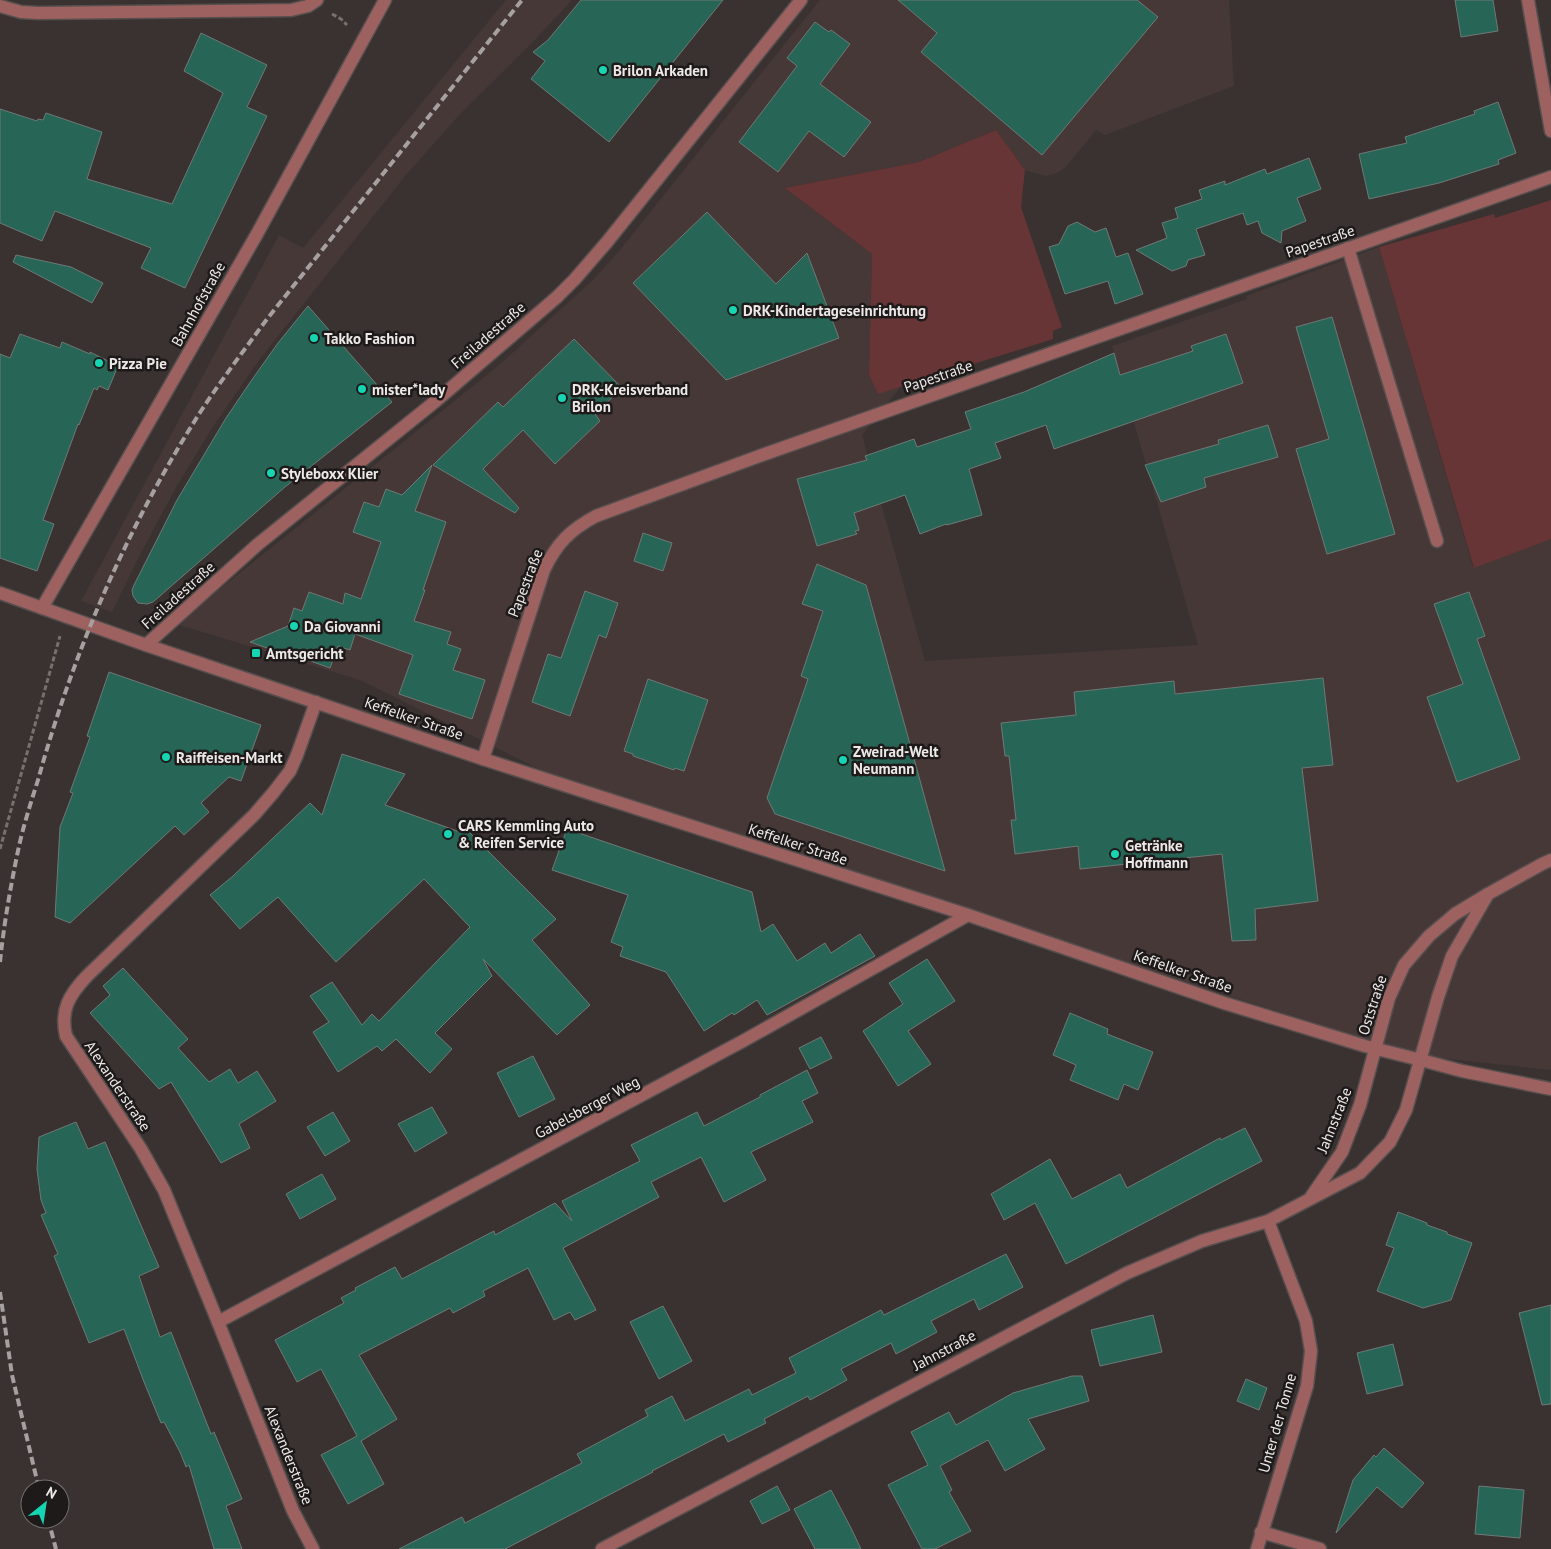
<svg xmlns="http://www.w3.org/2000/svg" width="1551" height="1549" viewBox="0 0 1551 1549" font-family="'PT Sans',sans-serif">
	<style>
		.built { fill: #473838 }
		.green { fill: #673536 }
		.building { fill: #276657; stroke: #6f7875 }
		.lines { fill: none; stroke-linecap: round; stroke-linejoin: round }
		.minor-casing { stroke: #564f4e; stroke-width: 15 }
		.path { stroke: #76706f; stroke-width: 3; stroke-dasharray: 5 2.5; stroke-linecap: butt }
		.minor { stroke: #9d6160; stroke-width: 12 }
		.rail { stroke: #a6a0a0; stroke-width: 4; stroke-dasharray: 8 4; stroke-linecap: butt }
		.poi-dot { fill: #15d5b3; stroke: #1e1a1a; stroke-width: 2 }
		.labels { text-anchor: middle; dominant-baseline: central; stroke-width: 5; stroke-linejoin: round; paint-order: stroke }
		.poi-label { font-size: 15px; font-weight: bold; fill: #eee9e9; stroke: #1e1a1a; text-anchor: start }
		.street-label { font-size: 15px; fill: #eee9e9; stroke: #1e1a1a }
	</style>
	<rect width="100%" height="100%" fill="#393231"/>
	<g class="built">
		<path d="M506,0H572L532,43L461,113L406,175L259,360L212,428L175,489L139,557L112,612L81,601L279,235L303,248Z"/>
		<path d="M820,0H1229L1234,86L1105,135L1096,130L1065,168L1057,173L1046,176L1025,170L996,130L919,162L785,188L872,254L869,375L878,394L902,385L862,435L925,661L1198,645L1112,346L1247,299L1246,296L1379,247L1473,567L1551,539V1070L1412,1055L551,775L360,680L176,624L498,366L594,279L620,250Z"/>
	</g>
	<g class="green">
		<path d="M996,130L1025,170L1021,207L1062,327L1053,331V339L878,394L869,375L872,254L785,188L919,162Z"/>
		<path d="M1551,200V539L1474,568L1379,247L1494,214L1495,218Z"/>
	</g>
	<g class="building">
		<path d="M581,0H723L609,142L531,79L545,61L533,52L548,40Z"/>
		<path d="M898,0H1137L1158,17L1042,155L921,52L937,33Z"/>
		<path d="M1455,0H1493L1498,31L1461,37Z"/>
		<path d="M815,22L829,32L831,30L850,44L820,84L871,122L844,157L809,131L778,172L739,142L797,66L787,58Z"/>
		<path d="M201,33L267,65L247,107L267,116L185,288L141,268L151,248L55,211L42,241L0,223V109L37,121L38,119L43,120L46,113L102,132L87,179L172,204L223,93L184,71Z"/>
		<path d="M1498,102L1516,153L1498,160L1499,164L1439,183L1369,199L1359,154L1407,143L1405,137L1475,114L1474,111Z"/>
		<path d="M1309,158L1321,189L1297,198L1306,221L1282,231L1281,243L1262,233L1258,221L1247,225L1243,213L1196,229L1205,255L1188,260L1186,266L1172,271L1136,250L1167,238L1162,223L1178,218L1175,208L1202,199L1199,190L1225,181V185L1265,169L1267,174Z"/>
		<path d="M707,212L776,284L807,253L839,338L726,380L633,283Z"/>
		<path d="M1077,222L1095,232L1106,228L1116,257L1128,253L1143,294L1115,304L1108,281L1065,294L1049,247L1059,244L1068,226Z"/>
		<path d="M16,255L71,267L103,283L92,303L13,262Z"/>
		<path d="M308,306L392,402L285,487L153,602L147,604L138,603L133,596L132,590L134,585L177,500L226,418L251,381L278,343Z"/>
		<path d="M1332,317L1395,534L1327,554L1296,449L1329,439L1296,327Z"/>
		<path d="M20,334L60,348L62,342L90,354V352L118,366L108,390L99,386L97,390L94,388L79,425L78,424L43,520L54,524L37,571L0,558V354L10,358Z"/>
		<path d="M1226,334L1243,383L1054,449L1046,425L995,443L1001,458L969,469L982,515L947,525L946,524L920,534L905,495L854,513L859,530L855,531L857,534L817,546L797,479L867,460L865,456L914,439L917,447L971,429L965,412L1024,392L1114,353L1120,375L1193,351L1191,346Z"/>
		<path d="M574,339L622,388L595,414L600,421L555,464L523,430L483,469L519,508L515,513L433,465L498,402L503,407Z"/>
		<path d="M1268,425L1278,457L1204,478L1206,487L1161,502L1145,465L1219,444L1218,440Z"/>
		<path d="M432,465L415,511L446,522L423,590H425L414,621L451,632L447,644L461,649L453,670L485,680L472,719L399,694L413,655L355,634L350,650L338,646L330,668L294,655L293,657L250,642L288,626L294,608L302,611L309,592L343,604L345,593L361,599L381,542L353,532L364,502L379,507L386,489L402,495Z"/>
		<path d="M643,533L672,543L663,571L634,561Z"/>
		<path d="M817,564L866,585L945,871L775,814L767,798L808,679L801,676L823,611L802,604Z"/>
		<path d="M585,591L618,603L606,638L599,635L570,716L532,702L548,654L561,658Z"/>
		<path d="M1469,592L1485,636L1477,639L1520,759L1457,782L1427,697L1463,684L1434,604Z"/>
		<path d="M109,672L261,725L241,781L229,777L201,803L209,812L184,835L175,826L70,923L55,917L60,827L73,793L70,792L90,737L87,736Z"/>
		<path d="M1323,678L1333,765L1302,768L1318,901L1255,909L1256,940L1232,941L1222,854L1080,869L1078,846L1015,854L1011,820H1016L1009,756H1005L1001,723L1076,715L1074,692L1174,681L1175,694Z"/>
		<path d="M648,679L708,700L684,771L675,768L674,770L633,756V754L624,751Z"/>
		<path d="M342,754L405,774L385,805L460,832L466,829L556,919L532,940L590,1005L557,1035L483,959L492,976L435,1033L452,1049L430,1073L396,1039L382,1051L377,1046L338,1072L313,1032L329,1022L310,996L332,982L362,1025L372,1014L379,1021L470,927L424,879L336,962L278,897L240,929L210,895L233,876L310,803L322,815Z"/>
		<path d="M567,829L752,892L761,932L773,924L797,961L825,943L831,953L860,934L875,956L767,1015L757,1000L734,1015L732,1013L704,1031L666,972L620,956L623,947L611,942L628,895L552,870Z"/>
		<path d="M927,959L955,1001L908,1031L931,1064L898,1086L863,1031L903,1004L889,983Z"/>
		<path d="M123,968L188,1039L178,1048L209,1082L230,1069L238,1083L257,1071L276,1101L239,1124L250,1148L221,1163L171,1082L159,1089L90,1013L110,995L103,986Z"/>
		<path d="M1070,1013L1108,1029L1107,1034L1153,1052L1138,1090L1124,1084L1118,1100L1070,1080L1076,1065L1053,1055Z"/>
		<path d="M821,1037L832,1058L810,1069L799,1048Z"/>
		<path d="M533,1056L555,1099L519,1117L497,1073Z"/>
		<path d="M807,1070L818,1093L802,1101L813,1122L751,1152L766,1180L724,1202L701,1157L651,1182L659,1197L563,1248L596,1310L575,1320L570,1312L554,1320L528,1268L483,1291L485,1296L453,1313L450,1308L359,1355L397,1419L361,1441L384,1484L348,1504L321,1455L357,1436L321,1369L297,1382L275,1340L344,1303L341,1298L356,1290L355,1288L395,1267L402,1279L494,1231L495,1235L555,1203L572,1221L562,1201L640,1161L631,1145L697,1112L704,1126L760,1097V1095Z"/>
		<path d="M432,1107L447,1133L415,1152L398,1124Z"/>
		<path d="M333,1112L350,1141L325,1156L307,1127Z"/>
		<path d="M76,1122L88,1149L105,1142L159,1267L139,1276L160,1337L171,1332L211,1434L214,1432L242,1499L226,1506L242,1549H214L189,1465L186,1467L180,1452L164,1422L161,1423L144,1382L124,1329L89,1343L54,1256L58,1254L41,1215L46,1213L41,1200L37,1169L39,1137Z"/>
		<path d="M1245,1128L1262,1161L1066,1264L1035,1203L1004,1220L991,1194L1050,1159L1072,1199L1120,1174L1127,1188L1220,1138L1221,1140Z"/>
		<path d="M322,1174L336,1199L300,1219L286,1194Z"/>
		<path d="M1398,1212L1427,1223V1225L1447,1232V1234L1472,1243L1451,1300L1423,1308L1377,1291L1394,1248L1386,1245Z"/>
		<path d="M1006,1254L1023,1287L979,1310L974,1299L931,1321L937,1332L896,1354L891,1343L841,1369L847,1380L810,1400L808,1396L764,1419L766,1423L728,1442L724,1434L652,1471L653,1472L505,1549H399L462,1517L465,1523L582,1463L577,1454L648,1416L645,1410L672,1396L685,1421L749,1389L752,1395L796,1373L789,1358L881,1310L884,1315Z"/>
		<path d="M1551,1305V1404L1542,1405L1519,1313Z"/>
		<path d="M663,1306L692,1361L659,1379L630,1322Z"/>
		<path d="M1153,1315L1162,1352L1100,1366L1091,1330Z"/>
		<path d="M1393,1344L1403,1385L1367,1394L1357,1353Z"/>
		<path d="M1072,1376H1082L1089,1401L1028,1419L1045,1449L1005,1471L988,1440L940,1466L952,1490L949,1492L971,1531L935,1549H922L888,1485L928,1465L911,1432L949,1412L956,1425L1013,1393Z"/>
		<path d="M1246,1379L1267,1388L1259,1410L1237,1401Z"/>
		<path d="M1384,1448L1424,1483L1402,1508L1377,1487L1336,1533L1353,1480L1374,1455L1376,1457Z"/>
		<path d="M777,1486L790,1510L762,1524L750,1501Z"/>
		<path d="M1479,1486L1524,1490L1520,1538L1475,1534Z"/>
		<path d="M831,1490L851,1528L861,1549H815L794,1509Z"/>
	</g>
	<g class="lines">
		<defs>
			<g id="minor">
				<path d="M1528,0L1551,131"/>
				<path d="M0,6L21,12L38,13L291,10L308,6L317,0"/>
				<path d="M1348,248L1437,541"/>
				<path d="M0,593L146,645L483,759L968,915L1224,1003L1365,1046L1421,1060L1462,1071L1551,1089"/>
				<path d="M42,608L257,234L385,0"/>
				<path d="M146,645L257,545L437,400L557,297L575,279L607,242L801,0"/>
				<path d="M483,759L544,570C557,543 570,530 596,516L765,454L1551,177"/>
				<path d="M1311,1197L1342,1152L1360,1105L1389,998L1404,965L1429,936L1455,914L1488,894L1542,864L1551,860"/>
				<path d="M218,1322L743,1041L968,915"/>
				<path d="M1261,1532L1320,1549"/>
				<path d="M313,1549L293,1511L218,1322L164,1190L141,1149L66,1036C60,1010 69,995 87,976L254,815L273,793L290,771L297,755L316,702"/>
				<path d="M602,1549L1127,1273L1202,1241L1268,1221L1360,1173L1390,1142L1406,1110L1438,997L1452,956L1488,894"/>
				<path d="M1257,1549L1307,1386L1311,1351L1306,1321L1268,1221"/>
			</g>
		</defs>
		<use href="#minor" class="minor-casing"/>
		<g class="path">
			<path d="M332,14L341,19L347,25"/>
			<path d="M0,849L60,636"/>
		</g>
		<use href="#minor" class="minor"/>
		<g class="rail">
			<path d="M0,962C4,923 11,884 19,846C24,824 31,802 38,780C74,650 128,525 201,411C222,379 245,349 267,319L522,0"/>
			<path d="M0,1292L12,1375L39,1489"/>
			<path d="M48,1519L56,1549"/>
		</g>
	</g>
	<g class="poi-dot">
		<circle cx="603" cy="70" r="5"/>
		<circle cx="733" cy="310" r="5"/>
		<circle cx="314" cy="338" r="5"/>
		<circle cx="99" cy="363" r="5"/>
		<circle cx="362" cy="389" r="5"/>
		<circle cx="562" cy="398" r="5"/>
		<circle cx="271" cy="473" r="5"/>
		<circle cx="294" cy="626" r="5"/>
		<rect x="251" y="648" width="10" height="10" rx="2.5"/>
		<circle cx="166" cy="757" r="5"/>
		<circle cx="843" cy="760" r="5"/>
		<circle cx="448" cy="834" r="5"/>
		<circle cx="1115" cy="854" r="5"/>
	</g>
	<g class="labels">
		<g class="poi-label">
			<text x="613" y="70">Brilon Arkaden</text>
			<text x="743" y="310">DRK-Kindertageseinrichtung</text>
			<text x="324" y="338">Takko Fashion</text>
			<text x="109" y="363">Pizza Pie</text>
			<text x="372" y="389">mister*lady</text>
			<text x="572" y="389">DRK-Kreisverband<tspan x="572" dy="17">Brilon</tspan></text>
			<text x="281" y="473">Styleboxx Klier</text>
			<text x="304" y="626">Da Giovanni</text>
			<text x="266" y="653">Amtsgericht</text>
			<text x="853" y="751">Zweirad-Welt<tspan x="853" dy="17">Neumann</tspan></text>
			<text x="176" y="757">Raiffeisen-Markt</text>
			<text x="458" y="825">CARS Kemmling Auto<tspan x="458" dy="17">&amp; Reifen Service</tspan></text>
			<text x="1125" y="845">Getränke<tspan x="1125" dy="17">Hoffmann</tspan></text>
		</g>
		<g class="street-label">
			<text transform="translate(1320 241) rotate(-19)">Papestraße</text>
			<text transform="translate(198 304) rotate(-61)">Bahnhofstraße</text>
			<text transform="translate(488 335) rotate(-41)">Freiladestraße</text>
			<text transform="translate(938 376) rotate(-19)">Papestraße</text>
			<text transform="translate(525 583) rotate(-69)">Papestraße</text>
			<text transform="translate(178 595) rotate(-42)">Freiladestraße</text>
			<text transform="translate(414 718) rotate(19)">Keffelker Straße</text>
			<text transform="translate(798 844) rotate(18)">Keffelker Straße</text>
			<text transform="translate(1183 971) rotate(19)">Keffelker Straße</text>
			<text transform="translate(1372 1005) rotate(-72)">Oststraße</text>
			<text transform="translate(118 1086) rotate(56)">Alexanderstraße</text>
			<text transform="translate(587 1107) rotate(-28)">Gabelsberger Weg</text>
			<text transform="translate(1334 1120) rotate(-68)">Jahnstraße</text>
			<text transform="translate(944 1350) rotate(-28)">Jahnstraße</text>
			<text transform="translate(1277 1423) rotate(-74)">Unter der Tonne</text>
			<text transform="translate(289 1455) rotate(68)">Alexanderstraße</text>
		</g>
	</g>
	<g transform="translate(45 1504) rotate(30)"><circle r="24" fill="#1e1a1a" stroke="#716d6d"/>
	<path d="M0-4L9 19L0 12L-9 19Z" fill="#15d5b3"/>
	<text y="-8" font-size="14" font-weight="bold" text-anchor="middle" fill="#eee9e9">N</text>
	</g>
</svg>
